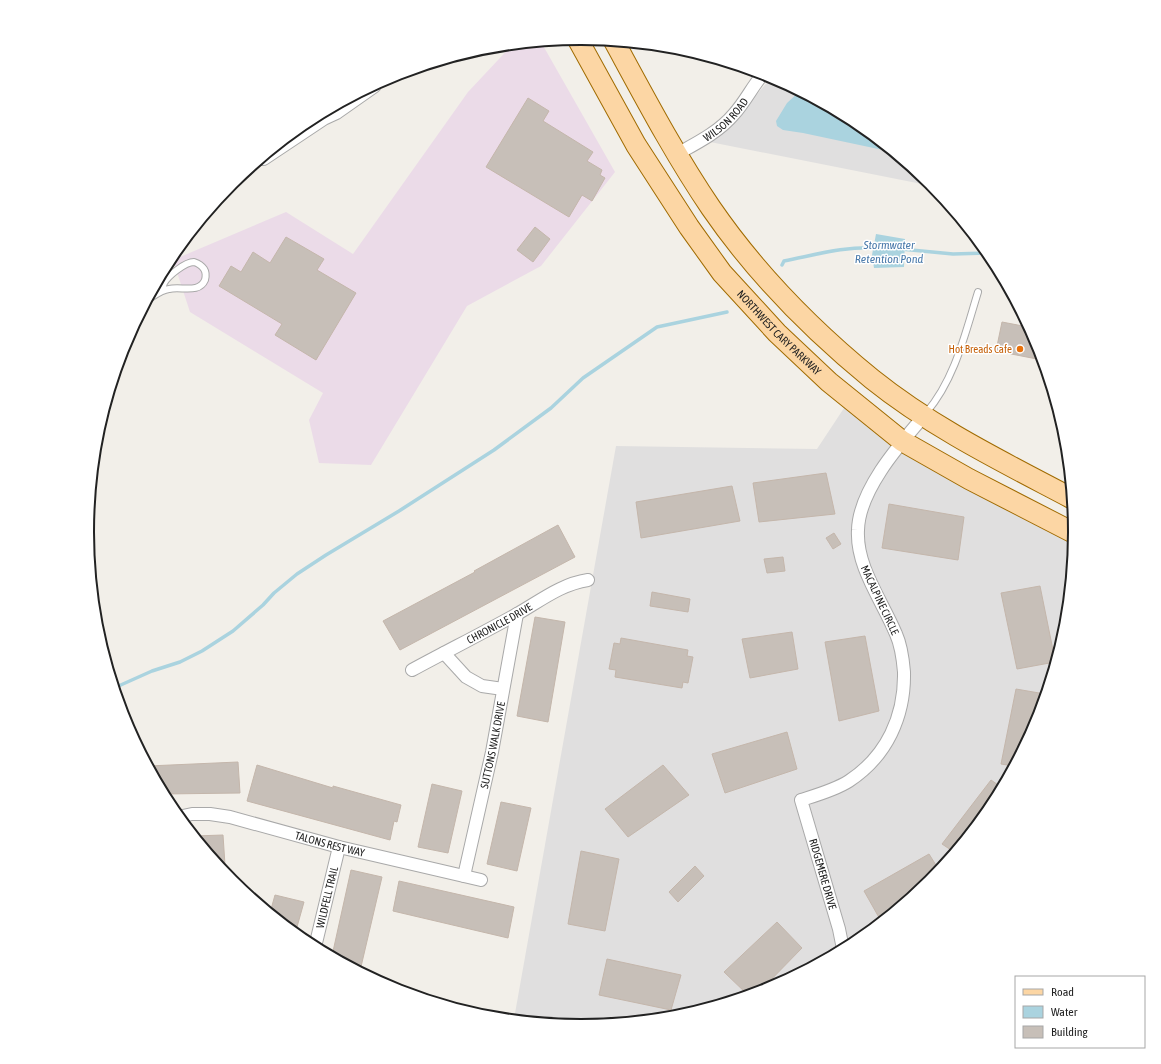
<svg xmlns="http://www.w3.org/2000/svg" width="1161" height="1064" viewBox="0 0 1161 1064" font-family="'Asap Condensed',sans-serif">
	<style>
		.residential { fill: #e0dfdf }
		.industrial { fill: #ebdbe8 }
		.water { fill: #aad3df }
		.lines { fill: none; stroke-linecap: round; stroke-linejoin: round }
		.stream { stroke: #aad3df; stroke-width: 3.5 }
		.building { fill: #c7bfb8; stroke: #c4b6ab }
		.service-casing { stroke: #a9a9a9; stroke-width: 8 }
		.minor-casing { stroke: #a9a9a9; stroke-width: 14 }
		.tertiary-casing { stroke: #a9a9a9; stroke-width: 18 }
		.primary-casing { stroke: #a06b00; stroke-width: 22 }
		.service { stroke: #fff; stroke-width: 6 }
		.minor { stroke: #fff; stroke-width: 12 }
		.tertiary { stroke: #fff; stroke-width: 16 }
		.primary { stroke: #fcd6a4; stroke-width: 20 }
		.food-dot { fill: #e8710a; stroke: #fff; stroke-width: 1.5 }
		.labels { text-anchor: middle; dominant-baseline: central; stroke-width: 3; stroke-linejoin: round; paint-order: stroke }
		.street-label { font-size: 11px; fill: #222; stroke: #fff }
		.food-label { font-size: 11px; fill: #c56008; stroke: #fff; text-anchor: end }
		.water-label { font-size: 12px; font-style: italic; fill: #4a7aab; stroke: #fff }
		.rim { fill: none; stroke: #222; stroke-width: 2 }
	</style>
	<rect width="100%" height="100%" fill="#f2efe9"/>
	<g class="residential">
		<path d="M772,77L855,121L932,186L710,142L757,94Z"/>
		<path d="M850,399L1074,533L1065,629L1037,721L991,807L930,881L855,943L769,988L677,1017L580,1026L514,1019L616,446L817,449Z"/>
	</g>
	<path class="industrial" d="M541,42L615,172L541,266L467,306L371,465L319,463L309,420L323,393L190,312L173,260L286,212L353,254L468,92L512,45Z"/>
	<g class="water">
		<path d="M799,92L855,121L888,149L883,150L803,133L783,130L777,126L776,121L787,103Z"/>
		<path d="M876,234L905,239L904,267L874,268L872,255Z"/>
	</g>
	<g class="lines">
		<g class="stream">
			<path d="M901,249L953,254L987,253"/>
			<path d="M782,265L784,261C815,255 845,246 877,248"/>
			<path d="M114,688L152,671L180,662L202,651L233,631L263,605L274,593L297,574L326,555L399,511L494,450L551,408L583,378L657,327L727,312"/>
		</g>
	</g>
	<g class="building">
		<path d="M528,98L549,111L543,121L593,152L587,161L602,170L600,175L605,178L592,201L582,195L569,217L486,167Z"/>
		<path d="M535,227L550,239L533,262L517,250Z"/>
		<path d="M286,237L324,259L317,270L356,293L316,360L275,335L282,324L219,286L231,266L241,272L253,252L270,263Z"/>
		<path d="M1002,322L1028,327L1037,343L1042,360L996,351Z"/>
		<path d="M826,473L835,514L759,522L753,483Z"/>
		<path d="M732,486L740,521L641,538L636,502Z"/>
		<path d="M889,504L964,517L958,560L882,548Z"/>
		<path d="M558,525L575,557L400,650L383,621L475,572L474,571Z"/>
		<path d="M834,533L841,544L833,549L826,538Z"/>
		<path d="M783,557L785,571L767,573L764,559Z"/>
		<path d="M1040,586L1055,660V662L1017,669L1001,593Z"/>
		<path d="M652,592L690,599L688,612L650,606Z"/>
		<path d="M535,617L565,622L548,722L517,716Z"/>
		<path d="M792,632L798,669L750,678L742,639Z"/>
		<path d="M865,636L879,711L839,721L825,642Z"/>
		<path d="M621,638L688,650L687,656L693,657L688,683L683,682L682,688L615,677L616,670L609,669L614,643L620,644Z"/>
		<path d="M1016,689L1045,694L1037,721L1013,766L1001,764Z"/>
		<path d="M787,732L797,769L725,793L712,754Z"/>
		<path d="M238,762L240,793L163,794L148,766Z"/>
		<path d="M257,765L333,788V786L401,805L397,822L394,821L390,840L247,801Z"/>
		<path d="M663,765L689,795L628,837L605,809Z"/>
		<path d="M991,780L1001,787L991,807L954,852L942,844Z"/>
		<path d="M432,784L462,791L448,853L418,847Z"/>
		<path d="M501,802L531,808L517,871L487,864Z"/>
		<path d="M223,835L225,865H218L194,836Z"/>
		<path d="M581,851L619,859L605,931L568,924Z"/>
		<path d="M929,854L939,870L930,881L881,921L864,891Z"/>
		<path d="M695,866L704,876L678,902L669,892Z"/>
		<path d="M351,870L382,877L360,971L332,956Z"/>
		<path d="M399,881L514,907L508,938L393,911Z"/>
		<path d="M275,895L304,902L295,934L270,913Z"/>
		<path d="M777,922L802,948L760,991L748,995L724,972Z"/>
		<path d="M607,959L681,975L671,1010L599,995Z"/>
	</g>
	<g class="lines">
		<defs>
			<g id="service">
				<path d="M147,300C154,296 161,290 169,289C181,286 199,294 205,280C206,276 206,272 204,269C202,266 197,263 194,262C185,262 168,276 164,283C163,286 162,289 161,291"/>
				<path d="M926,413C955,379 965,334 978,292"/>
			</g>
			<g id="minor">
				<path id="s1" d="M677,154C697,143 719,132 734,114C745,102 752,87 763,74"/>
				<path d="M444,653L466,677L482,686L503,689"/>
				<path id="s2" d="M412,670C447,651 483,633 517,614C540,601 561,584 588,580"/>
				<path id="s3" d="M178,817L192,814H210L230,817L339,847L481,880"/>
				<path id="s4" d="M464,876L492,752L517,614"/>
				<path id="s5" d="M315,947L339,847"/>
				<path d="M843,949L839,929L801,800C817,795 835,790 849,781C887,756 905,716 904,672C903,660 901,645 896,634C882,600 856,567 858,530C859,490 899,445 924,416"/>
			</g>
			<path id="tertiary" d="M263,157L323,117L336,111L373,85"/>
			<g id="primary">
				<path id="s6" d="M577,38L636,145L689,227L722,273L777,333L829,382L902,441L969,479L1074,533"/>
				<path d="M614,41C645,98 675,155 711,208C755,272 812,330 872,379C933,428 1003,462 1071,498"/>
			</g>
		</defs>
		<use href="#service" class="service-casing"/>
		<use href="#minor" class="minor-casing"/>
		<use href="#tertiary" class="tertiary-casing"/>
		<use href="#primary" class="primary-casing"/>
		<use href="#service" class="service"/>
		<use href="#minor" class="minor"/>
		<use href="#tertiary" class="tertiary"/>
		<use href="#primary" class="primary"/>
	</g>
	<circle class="food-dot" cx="1020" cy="349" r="4"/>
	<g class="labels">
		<g class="street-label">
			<text stroke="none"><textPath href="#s1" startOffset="60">WILSON ROAD</textPath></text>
			<text stroke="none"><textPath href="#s6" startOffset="359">NORTHWEST CARY PARKWAY</textPath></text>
			<text transform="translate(880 600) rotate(65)">MACALPINE CIRCLE</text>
			<text stroke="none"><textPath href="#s2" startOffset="99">CHRONICLE DRIVE</textPath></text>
			<text stroke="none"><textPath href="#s4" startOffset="134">SUTTONS WALK DRIVE</textPath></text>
			<text stroke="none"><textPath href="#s3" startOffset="156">TALONS REST WAY</textPath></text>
			<text transform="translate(823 874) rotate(74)">RIDGEMERE DRIVE</text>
			<text stroke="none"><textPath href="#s5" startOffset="51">WILDFELL TRAIL</textPath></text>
		</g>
		<g class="food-label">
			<text x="1012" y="349">Hot Breads Cafe</text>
		</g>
		<g class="water-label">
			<text x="889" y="245">Stormwater<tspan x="889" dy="14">Retention Pond</tspan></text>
		</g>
	</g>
	<path d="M0 0H1161V1064H0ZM94 532a487 487 0 1 1 974 0a487 487 0 1 1-974 0Z" fill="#fff" fill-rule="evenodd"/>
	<path class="rim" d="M94 532a487 487 0 1 1 974 0a487 487 0 1 1-974 0Z"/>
	<rect x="1015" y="976" width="130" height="72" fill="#ffffff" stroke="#a7a7a7"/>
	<rect x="1023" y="989" width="20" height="6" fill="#fcd6a4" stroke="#a7a7a7"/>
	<text x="1051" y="996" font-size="12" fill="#222222">Road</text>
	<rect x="1023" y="1006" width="20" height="12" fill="#aad3df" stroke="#a7a7a7"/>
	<text x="1051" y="1016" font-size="12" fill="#222222">Water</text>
	<rect x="1023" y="1026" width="20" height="12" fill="#c7bfb8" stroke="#a7a7a7"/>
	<text x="1051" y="1036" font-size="12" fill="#222222">Building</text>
</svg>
